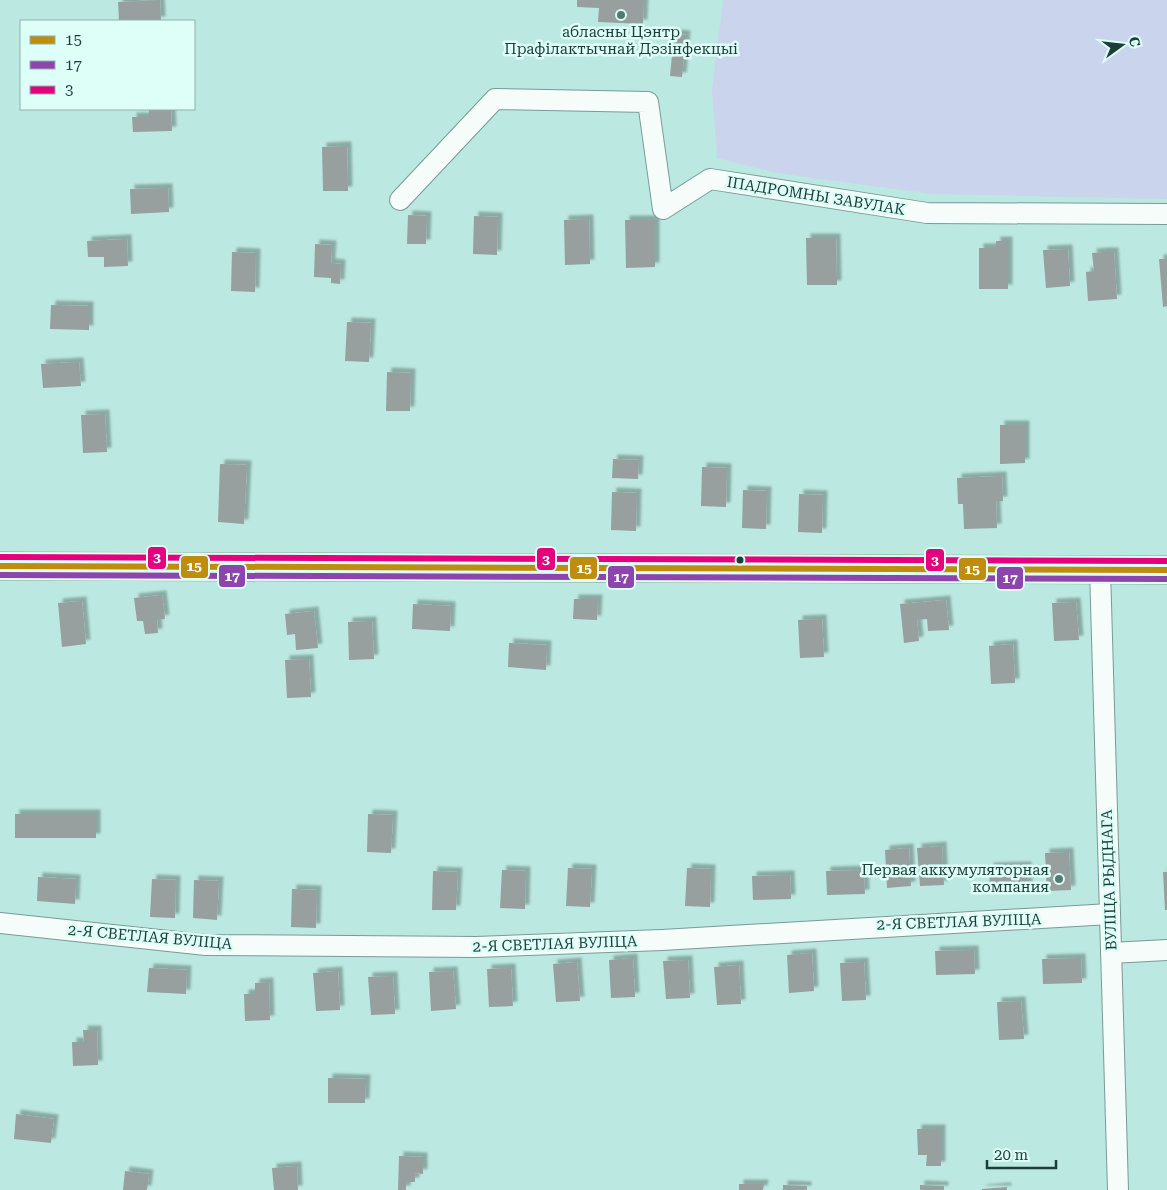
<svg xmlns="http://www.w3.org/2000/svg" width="1167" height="1190" viewBox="0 0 1167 1190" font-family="'Roboto Serif',serif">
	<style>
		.grass { fill: #cbd4ed }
		.building { fill: #979f9f; filter: url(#shadow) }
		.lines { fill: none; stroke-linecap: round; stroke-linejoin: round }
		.street-casing { stroke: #779c96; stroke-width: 22 }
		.primary-casing { stroke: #87a28a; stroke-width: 29 }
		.street { stroke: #f5fcfa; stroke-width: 20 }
		.primary { stroke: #d9e1d5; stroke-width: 28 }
		.bus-1-casing { stroke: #defef8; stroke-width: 10 }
		.bus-2-casing { stroke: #defef8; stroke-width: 10 }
		.bus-3-casing { stroke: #defef8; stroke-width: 10 }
		.bus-1 { stroke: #c08c0e; stroke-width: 6 }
		.bus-2 { stroke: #8e44ad; stroke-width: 6 }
		.bus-3 { stroke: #e5007d; stroke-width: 6 }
		.poi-dot { fill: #537a73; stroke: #defef8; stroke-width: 2 }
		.bus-dot { fill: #1b3e39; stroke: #defef8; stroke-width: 2 }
		.labels { text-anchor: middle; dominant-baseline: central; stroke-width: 5; stroke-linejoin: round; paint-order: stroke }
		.poi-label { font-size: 15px; fill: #1b3e39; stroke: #defef8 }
		.street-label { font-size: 15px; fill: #1b3e39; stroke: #defef8 }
		.line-badge { stroke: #defef8; stroke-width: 2 }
		.badge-label { font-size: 14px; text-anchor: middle; font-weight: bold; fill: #fff }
	</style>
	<defs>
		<filter id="shadow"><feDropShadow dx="4.5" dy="-4.5" stdDeviation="1" flood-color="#0004"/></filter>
	</defs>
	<rect width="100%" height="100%" fill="#bbe8e0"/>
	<path class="grass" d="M723,0H1167V199L933,194L776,173L717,158L712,90Z"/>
	<g class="building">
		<path d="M160,0L161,21H119L118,2Z"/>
		<path d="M577,0H644L643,24L598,22L599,8L577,7Z"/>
		<path d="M674,34L686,35L682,77L670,76Z"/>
		<path d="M149,109H171L172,131L133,132L132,117H149Z"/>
		<path d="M347,146L348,191H323L322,147Z"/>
		<path d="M168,188L169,212L131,214L130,189Z"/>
		<path d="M408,215L427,216L426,244H407Z"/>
		<path d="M474,216L498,217L497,255L473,254Z"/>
		<path d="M589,219L590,264L565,265L564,220Z"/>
		<path d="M625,220H655V267L626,268Z"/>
		<path d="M806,238H836L837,285H807Z"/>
		<path d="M127,239L128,266L104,267V257H88L87,241Z"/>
		<path d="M996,241H1008V289H979V248H996Z"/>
		<path d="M315,244L332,245L331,263L341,264L340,284L331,283V278L314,277Z"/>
		<path d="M1068,249L1070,286L1046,288L1043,250Z"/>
		<path d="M232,252L256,253L255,292L231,291Z"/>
		<path d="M1104,252H1114L1117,299L1088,301L1086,272L1094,271L1092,253Z"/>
		<path d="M1159,259H1167V306L1163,307Z"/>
		<path d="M51,305L89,306V330L50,329Z"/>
		<path d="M347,322L371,323L369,362L345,361Z"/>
		<path d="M79,362L81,386L43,388L41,364Z"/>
		<path d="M387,372L411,373L410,411H386Z"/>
		<path d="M105,414L107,452L83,453L81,415Z"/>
		<path d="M1000,425H1025V463L1000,464Z"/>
		<path d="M613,459L639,460L638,479L612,478Z"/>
		<path d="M220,464L247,465L244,524L218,522Z"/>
		<path d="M702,467L727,468L726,507L701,506Z"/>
		<path d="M1002,476L1003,501H996L997,528L964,529L963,504H958L957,478Z"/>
		<path d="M743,490L767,491L766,529L742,528Z"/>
		<path d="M612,492L637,493L636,531L611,530Z"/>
		<path d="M799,494L823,495L822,533L798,532Z"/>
		<path d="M162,595L165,619L157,620L158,633L145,634L143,621H137L134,598Z"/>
		<path d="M574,599H598L597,620L573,619Z"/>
		<path d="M946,600L949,630L928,631L927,619L917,620L919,641L904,643L900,604Z"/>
		<path d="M82,601L86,644L62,647L58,603Z"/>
		<path d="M1076,602L1079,640L1054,641L1052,603Z"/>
		<path d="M413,604L451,606L450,631L412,629Z"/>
		<path d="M314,611L318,648L296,650L295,634L287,635L285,614Z"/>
		<path d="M822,619L824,657L800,658L798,620Z"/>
		<path d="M372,621L374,659L349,660L348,622Z"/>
		<path d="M509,643L547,645L546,670L508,667Z"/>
		<path d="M1013,644L1015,683L991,684L989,646Z"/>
		<path d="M309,659L311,697L287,698L285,660Z"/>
		<rect x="15" y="814" width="81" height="24"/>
		<path d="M368,814L393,815L391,853L367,852Z"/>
		<path d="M942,846L944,885L920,886L917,848Z"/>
		<path d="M909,848L911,886L887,888L885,850Z"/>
		<path d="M1069,852L1071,890L1047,891L1045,853Z"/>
		<path d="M1027,866L1028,890L990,891L989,867Z"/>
		<path d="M568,868L592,869L590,907L566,906Z"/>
		<path d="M687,868L711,869L710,907L685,906Z"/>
		<path d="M502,870L526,871L525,909L500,908Z"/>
		<path d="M864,870L865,894L827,895L826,871Z"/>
		<path d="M433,871L458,872L456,910H432Z"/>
		<path d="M1163,872H1167V910H1165Z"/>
		<path d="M790,875L791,899L753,900L752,876Z"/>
		<path d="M38,877L76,879L75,904L37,901Z"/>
		<path d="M152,879L176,880L175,918L150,917Z"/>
		<path d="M194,880L219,881L217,920L193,918Z"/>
		<path d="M292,889L317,890L316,928L291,927Z"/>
		<path d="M974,950L975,974L936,975L935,951Z"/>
		<path d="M812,953L814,991L789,993L787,955Z"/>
		<path d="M633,958L635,997L611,998L609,960Z"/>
		<path d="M1081,958L1082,983L1043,984L1042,959Z"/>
		<path d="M688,960L690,998L666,999L663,961Z"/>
		<path d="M577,962L580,1001L556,1002L553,964Z"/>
		<path d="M864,962L866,1000L842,1001L840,963Z"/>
		<path d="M739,965L741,1004L717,1005L714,967Z"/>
		<path d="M149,968L187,970L186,994L147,992Z"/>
		<path d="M511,968L513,1006L489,1007L487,969Z"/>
		<path d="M338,971L340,1010L316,1011L313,973Z"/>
		<path d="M453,971L456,1009L431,1011L429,972Z"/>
		<path d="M393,976L395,1014L371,1015L368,977Z"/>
		<path d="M269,982L270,1020L245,1021L244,994H255V983Z"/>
		<path d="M1021,1001L1024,1039L999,1040L997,1002Z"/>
		<path d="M83,1030H97L98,1065L73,1066L72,1042H84Z"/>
		<path d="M328,1078L366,1079L365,1103H328Z"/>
		<path d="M16,1114L54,1119L51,1143L14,1139Z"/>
		<path d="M917,1129H941V1166H926L927,1155H918Z"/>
		<path d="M399,1156L423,1157V1174L415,1173V1182H406V1190H398Z"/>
		<path d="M297,1166L298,1190H274L272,1168Z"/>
		<path d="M125,1171L149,1174L147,1190H123Z"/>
		<path d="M739,1184H764L763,1190H739Z"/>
		<path d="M783,1185L807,1186V1190H783Z"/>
		<path d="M920,1185L944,1186V1190H920Z"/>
		<path d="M1007,1187V1190H982V1189Z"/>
	</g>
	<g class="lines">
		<defs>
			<g id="street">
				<path d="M400,200L495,99L648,102L663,209L710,179L927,213L1167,214"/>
				<path d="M1100,569L1118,1190"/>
				<path d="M0,923L206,945L476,947L662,940L1110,914"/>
				<path d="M1111,953L1167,950"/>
			</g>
			<path id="primary" d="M0,566L1167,570"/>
		</defs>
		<use href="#street" class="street-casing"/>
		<use href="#primary" class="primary-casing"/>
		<use href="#street" class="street"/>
		<use href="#primary" class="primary"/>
		<defs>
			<path id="bus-1" d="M0,566L1167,570"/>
			<path id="bus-2" d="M0,575L1167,579"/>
			<path id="bus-3" d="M0,557L1167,561"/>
		</defs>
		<use href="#bus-1" class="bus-1-casing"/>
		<use href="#bus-2" class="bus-2-casing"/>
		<use href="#bus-3" class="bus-3-casing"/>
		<use href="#bus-1" class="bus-1"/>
		<use href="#bus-2" class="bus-2"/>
		<use href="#bus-3" class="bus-3"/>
	</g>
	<g class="poi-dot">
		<circle cx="621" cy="15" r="5"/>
		<circle cx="1059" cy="879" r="5"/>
	</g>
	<circle class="bus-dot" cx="740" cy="560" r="4.5"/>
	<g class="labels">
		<g class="poi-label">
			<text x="621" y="32">абласны Цэнтр<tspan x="621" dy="17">Прафілактычнай Дэзінфекцыі</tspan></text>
			<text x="1049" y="870" text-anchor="end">Первая аккумуляторная<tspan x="1049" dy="17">компания</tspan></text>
		</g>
		<g class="street-label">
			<text transform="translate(816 196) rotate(9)">ІПАДРОМНЫ ЗАВУЛАК</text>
			<text transform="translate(1109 880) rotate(-92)">ВУЛІЦА РЫДНАГА</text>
			<text transform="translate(959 922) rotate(-2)">2-Я СВЕТЛАЯ ВУЛІЦА</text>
			<text transform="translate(150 937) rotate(5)">2-Я СВЕТЛАЯ ВУЛІЦА</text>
			<text transform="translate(555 944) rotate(-2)">2-Я СВЕТЛАЯ ВУЛІЦА</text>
		</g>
	</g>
	<g class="line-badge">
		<rect x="147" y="546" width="20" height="24" rx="5" fill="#e5007d"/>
		<rect x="536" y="547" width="20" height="24" rx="5" fill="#e5007d"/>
		<rect x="925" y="548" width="20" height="24" rx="5" fill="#e5007d"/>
		<rect x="180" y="555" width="29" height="24" rx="5" fill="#c08c0e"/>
		<rect x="569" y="556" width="29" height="24" rx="5" fill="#c08c0e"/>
		<rect x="958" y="557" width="29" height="24" rx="5" fill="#c08c0e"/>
		<rect x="218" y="564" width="28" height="24" rx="5" fill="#8e44ad"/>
		<rect x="607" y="565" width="28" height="24" rx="5" fill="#8e44ad"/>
		<rect x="996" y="566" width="28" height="24" rx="5" fill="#8e44ad"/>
	</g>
	<g class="badge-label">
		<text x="157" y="562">3</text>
		<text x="546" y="564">3</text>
		<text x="935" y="565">3</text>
		<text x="194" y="571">15</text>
		<text x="584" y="573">15</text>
		<text x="972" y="574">15</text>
		<text x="232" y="581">17</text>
		<text x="621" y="582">17</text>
		<text x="1010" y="583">17</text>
	</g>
	<rect x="20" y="20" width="175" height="90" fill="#defef8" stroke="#90b1ac"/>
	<rect x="30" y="36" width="25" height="8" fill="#c08c0e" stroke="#90b1ac"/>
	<text x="65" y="45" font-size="15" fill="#1b3e39">15</text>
	<rect x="30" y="61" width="25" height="8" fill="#8e44ad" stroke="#90b1ac"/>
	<text x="65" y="70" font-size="15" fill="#1b3e39">17</text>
	<rect x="30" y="86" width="25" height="8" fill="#e5007d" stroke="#90b1ac"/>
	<text x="65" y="95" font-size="15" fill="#1b3e39">3</text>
	<g transform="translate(1122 45) rotate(75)" stroke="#defef8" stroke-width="4" paint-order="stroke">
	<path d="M0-4L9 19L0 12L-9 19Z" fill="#1b3e39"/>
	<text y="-8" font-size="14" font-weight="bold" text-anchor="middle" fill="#1b3e39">С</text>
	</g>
	<path d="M987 1160v8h69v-8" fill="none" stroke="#1b3e39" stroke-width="2.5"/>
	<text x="994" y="1160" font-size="15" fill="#1b3e39" stroke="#defef8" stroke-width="4" paint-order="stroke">20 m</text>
</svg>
